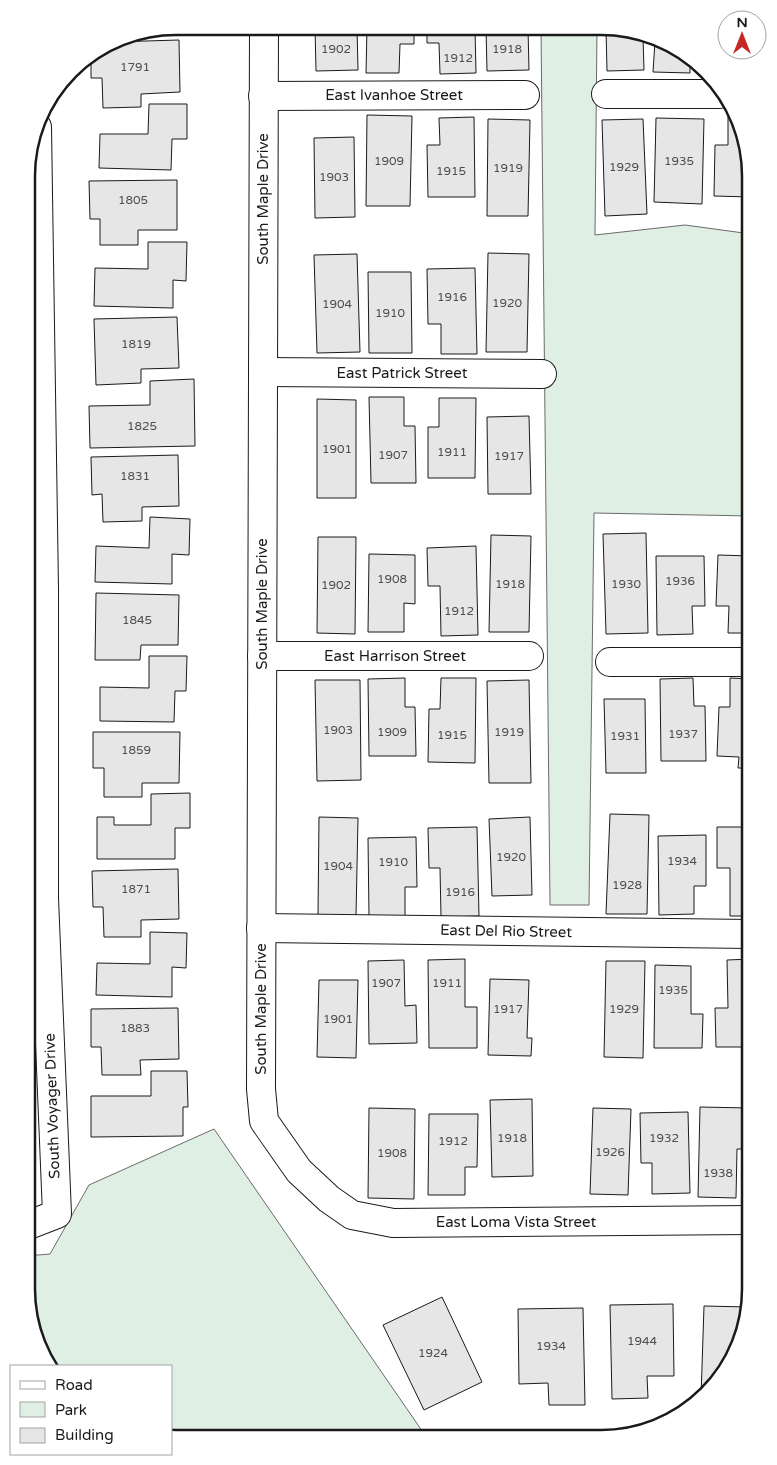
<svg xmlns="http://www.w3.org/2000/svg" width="777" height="1465" viewBox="0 0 777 1465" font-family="'Varela Round',sans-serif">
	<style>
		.green { fill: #e0efe3; stroke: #6a6a6a }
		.building { fill: #e6e6e6; stroke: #1a1a1a }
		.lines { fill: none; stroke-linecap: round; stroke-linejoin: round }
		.minor-casing { stroke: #1a1a1a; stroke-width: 30 }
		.minor { stroke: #fff; stroke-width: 28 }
		.labels { text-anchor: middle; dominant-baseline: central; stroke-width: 4; stroke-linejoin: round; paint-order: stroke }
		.number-label { font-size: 12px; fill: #4d4d4d }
		.street-label { font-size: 15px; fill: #1a1a1a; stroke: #fff }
		.rim { fill: none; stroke: #1a1a1a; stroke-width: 2.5 }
	</style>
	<rect width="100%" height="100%" fill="#fff"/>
	<g class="green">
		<path d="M541,29H597L595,235L685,225L751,234V516L594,513L589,905H550Z"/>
		<path d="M214,1129L427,1438L171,1437V1366H54L34,1337L26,1289V1256L50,1254L89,1185Z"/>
	</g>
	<g class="building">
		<path d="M315,27H357L358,70L316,71Z"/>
		<path d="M367,27L414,28V44H400L399,73H366Z"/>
		<path d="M427,28H475L476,73L440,74L439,43H427Z"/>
		<path d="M486,28H528L529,70L487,71Z"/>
		<path d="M606,29H630L643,36L644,70L607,71Z"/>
		<path d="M179,40L180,92L141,94V107L103,108L102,78H91V55L112,42Z"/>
		<path d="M655,41L690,59V73L653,72Z"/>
		<path d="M149,104H187V139H172L171,170L99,168L100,134H148Z"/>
		<path d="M367,115L412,116L410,206H366Z"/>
		<path d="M728,115H734L743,128L751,176V197L714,196L715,145H728Z"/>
		<path d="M474,117L475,197H428L427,145H440L439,118Z"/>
		<path d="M656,118L704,119L702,204L654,202Z"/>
		<path d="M488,119L530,120L528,216H487Z"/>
		<path d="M643,119L647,214L605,216L602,120Z"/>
		<path d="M354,137L355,217L315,218L314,138Z"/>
		<path d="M177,180V230H138V245H100V219H90L89,181Z"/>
		<path d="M148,242H187L186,281L173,280V308L94,306L95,268L148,269Z"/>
		<path d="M488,253L529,254L527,352H486Z"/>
		<path d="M357,254L360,352L317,353L314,255Z"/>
		<path d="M475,268L477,354H441V324H428L427,269Z"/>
		<path d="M368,272H411L412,353H369Z"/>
		<path d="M177,317L179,368L141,369V383L96,385L94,319Z"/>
		<path d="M194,379L195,446L90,448L89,406L150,405V381Z"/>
		<path d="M369,397H404V426H415L416,483H371Z"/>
		<path d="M439,398H476L475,478H428V427H439Z"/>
		<path d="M317,399L356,400V498H317Z"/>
		<path d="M529,416L531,494H488L487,417Z"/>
		<path d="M178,455L179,506L142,507V521L103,522L102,494L92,495L91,457Z"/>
		<path d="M150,517L190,519L189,555L172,554V584L95,582L96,546L149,548Z"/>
		<path d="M646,533L648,633L606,634L603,534Z"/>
		<path d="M491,535L531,536L529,632H489Z"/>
		<path d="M318,537H356L355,634L317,633Z"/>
		<path d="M476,546L478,635L441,636L440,586H428L427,548Z"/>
		<path d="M369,554L415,555V604L404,603V632H368Z"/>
		<path d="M718,555L751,556V633H728L729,606H716Z"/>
		<path d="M656,556H704L705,606H692L693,634L657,635Z"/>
		<path d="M96,593L179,595L178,645H141L140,660H95Z"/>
		<path d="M149,656H187L186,691H175L174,722L100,721V687L149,688Z"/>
		<path d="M405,678V707H415L416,756H369L368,679Z"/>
		<path d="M441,678H476L475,763L428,762L429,709H440Z"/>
		<path d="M693,678L694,706H705L706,761H661L660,679Z"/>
		<path d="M730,678L751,679V768H738L739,757L717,756L719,707H730Z"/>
		<path d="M315,680H360L361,780L317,781Z"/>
		<path d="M529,680L531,783H489L487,681Z"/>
		<path d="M604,699H645L646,773H606Z"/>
		<path d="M93,732H180L179,783H142V797H104V768H93Z"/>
		<path d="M190,793V828H175V859H97V817H114V825H151V794Z"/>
		<path d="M610,814L649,815L647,914H606Z"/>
		<path d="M319,817L358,818L356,916L318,915Z"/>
		<path d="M530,817L532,895L492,896L489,819Z"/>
		<path d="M477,827L479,916L441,917L440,868H429L428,828Z"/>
		<path d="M717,827H751V916H730V868H717Z"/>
		<path d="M706,835V886H694V914L659,915L658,836Z"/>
		<path d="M416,837L417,887H405V916L369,917L368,838Z"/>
		<path d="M178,869L179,919L141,920V937H104L103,907H93L92,871Z"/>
		<path d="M150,932L187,933L186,968L172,967V997L96,995L97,963L150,964Z"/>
		<path d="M465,959V1007H477V1048H429L428,960Z"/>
		<path d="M751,959L750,1047H716L715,1008H728L727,960Z"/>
		<path d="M404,960L405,1006L416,1005L417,1043L369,1044L368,961Z"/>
		<path d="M606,961H645L643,1058L604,1057Z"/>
		<path d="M655,965L691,966V1014H703L702,1048H654Z"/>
		<path d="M490,979L529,980L527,1038H532L531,1056L488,1055Z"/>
		<path d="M319,980H358L356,1058L317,1057Z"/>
		<path d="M178,1008L179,1059L140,1060L141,1075H102L101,1047H91V1009Z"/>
		<path d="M151,1071H187L188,1107H183V1136L91,1137V1096H151Z"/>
		<path d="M532,1099L533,1176L492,1177L490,1100Z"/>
		<path d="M700,1107L749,1108L748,1149H737L736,1198L698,1197Z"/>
		<path d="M369,1108L415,1109L414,1199L368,1198Z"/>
		<path d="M593,1108L631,1109L628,1195L590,1194Z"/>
		<path d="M688,1112L690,1193L652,1194V1163H641L640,1113Z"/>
		<path d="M429,1114H478L477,1167H465V1195H428Z"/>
		<path d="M442,1297L482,1382L424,1410L383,1325Z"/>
		<path d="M673,1304L674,1376H647L648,1398L612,1399L610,1305Z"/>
		<path d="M704,1306L748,1307L739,1346L720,1380L701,1397Z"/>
		<path d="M583,1308L585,1405H549L548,1383L519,1384L518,1309Z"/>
	</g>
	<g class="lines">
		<defs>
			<g id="minor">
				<path d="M264,27L261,1089L264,1121L299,1171L329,1199L352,1215L393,1223L750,1220"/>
				<path d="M606,94H720"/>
				<path d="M263,96L525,95"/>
				<path d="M263,372L542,374"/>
				<path d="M262,656H529"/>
				<path d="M610,662H751"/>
				<path d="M261,928L751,934"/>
				<path d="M26,1226L57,1214L44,898V589L37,127"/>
			</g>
		</defs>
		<use href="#minor" class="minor-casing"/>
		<use href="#minor" class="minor"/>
	</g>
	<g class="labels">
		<g class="number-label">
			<text x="336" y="49">1902</text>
			<text x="507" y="49">1918</text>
			<text x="458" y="58">1912</text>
			<text x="135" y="67">1791</text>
			<text x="389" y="161">1909</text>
			<text x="679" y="161">1935</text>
			<text x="624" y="167">1929</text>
			<text x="508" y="168">1919</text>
			<text x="451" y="171">1915</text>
			<text x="334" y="177">1903</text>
			<text x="133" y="200">1805</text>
			<text x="452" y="297">1916</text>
			<text x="507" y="303">1920</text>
			<text x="337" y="304">1904</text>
			<text x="390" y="313">1910</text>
			<text x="136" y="344">1819</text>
			<text x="142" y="426">1825</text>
			<text x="337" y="449">1901</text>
			<text x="452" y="452">1911</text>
			<text x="393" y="455">1907</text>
			<text x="509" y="456">1917</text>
			<text x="135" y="476">1831</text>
			<text x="392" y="579">1908</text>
			<text x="680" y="581">1936</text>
			<text x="510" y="584">1918</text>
			<text x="626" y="584">1930</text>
			<text x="336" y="585">1902</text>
			<text x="459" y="611">1912</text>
			<text x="137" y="620">1845</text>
			<text x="338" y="730">1903</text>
			<text x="392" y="732">1909</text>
			<text x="509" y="732">1919</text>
			<text x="683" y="734">1937</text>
			<text x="452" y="735">1915</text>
			<text x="625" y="736">1931</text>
			<text x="136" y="750">1859</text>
			<text x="511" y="857">1920</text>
			<text x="682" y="861">1934</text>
			<text x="393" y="862">1910</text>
			<text x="338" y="866">1904</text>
			<text x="627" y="885">1928</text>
			<text x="136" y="889">1871</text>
			<text x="460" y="892">1916</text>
			<text x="386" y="983">1907</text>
			<text x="447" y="983">1911</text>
			<text x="673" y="990">1935</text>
			<text x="508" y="1009">1917</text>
			<text x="624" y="1009">1929</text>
			<text x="338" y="1019">1901</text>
			<text x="135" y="1028">1883</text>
			<text x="512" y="1138">1918</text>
			<text x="664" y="1138">1932</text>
			<text x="453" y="1141">1912</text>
			<text x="610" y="1152">1926</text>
			<text x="392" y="1153">1908</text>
			<text x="718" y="1173">1938</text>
			<text x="642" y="1341">1944</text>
			<text x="551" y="1346">1934</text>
			<text x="433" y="1353">1924</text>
		</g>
		<g class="street-label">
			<text x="394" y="95">East Ivanhoe Street</text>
			<text transform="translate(263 199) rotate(-90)">South Maple Drive</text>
			<text x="402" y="373">East Patrick Street</text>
			<text transform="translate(262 604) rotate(-90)">South Maple Drive</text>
			<text x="395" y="656">East Harrison Street</text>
			<text transform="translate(506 931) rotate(1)">East Del Rio Street</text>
			<text transform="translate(261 1009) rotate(-90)">South Maple Drive</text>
			<text transform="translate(52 1106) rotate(-92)">South Voyager Drive</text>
			<text x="516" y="1222">East Loma Vista Street</text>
		</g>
	</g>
	<path d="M0 0H777V1465H0ZM176 35H601A141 141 0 0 1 742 176V1289A141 141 0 0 1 601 1430H176A141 141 0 0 1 35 1289V176A141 141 0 0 1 176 35Z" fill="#fff" fill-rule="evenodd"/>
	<path class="rim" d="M176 35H601A141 141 0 0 1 742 176V1289A141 141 0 0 1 601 1430H176A141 141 0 0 1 35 1289V176A141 141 0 0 1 176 35Z"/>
	<rect x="10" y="1365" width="162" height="90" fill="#ffffff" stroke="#a3a3a3"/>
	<rect x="20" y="1381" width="25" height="8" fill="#ffffff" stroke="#a3a3a3"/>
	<text x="55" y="1390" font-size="15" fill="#1a1a1a">Road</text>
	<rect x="20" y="1402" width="25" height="15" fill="#e0efe3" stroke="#a3a3a3"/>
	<text x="55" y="1415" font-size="15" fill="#1a1a1a">Park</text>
	<rect x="20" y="1428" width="25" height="15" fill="#e6e6e6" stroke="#a3a3a3"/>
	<text x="55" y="1440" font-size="15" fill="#1a1a1a">Building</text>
	<g transform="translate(742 35)"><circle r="24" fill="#ffffff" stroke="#a3a3a3"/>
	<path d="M0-4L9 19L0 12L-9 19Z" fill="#c62828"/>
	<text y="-8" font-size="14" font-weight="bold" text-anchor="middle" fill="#1a1a1a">N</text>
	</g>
</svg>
